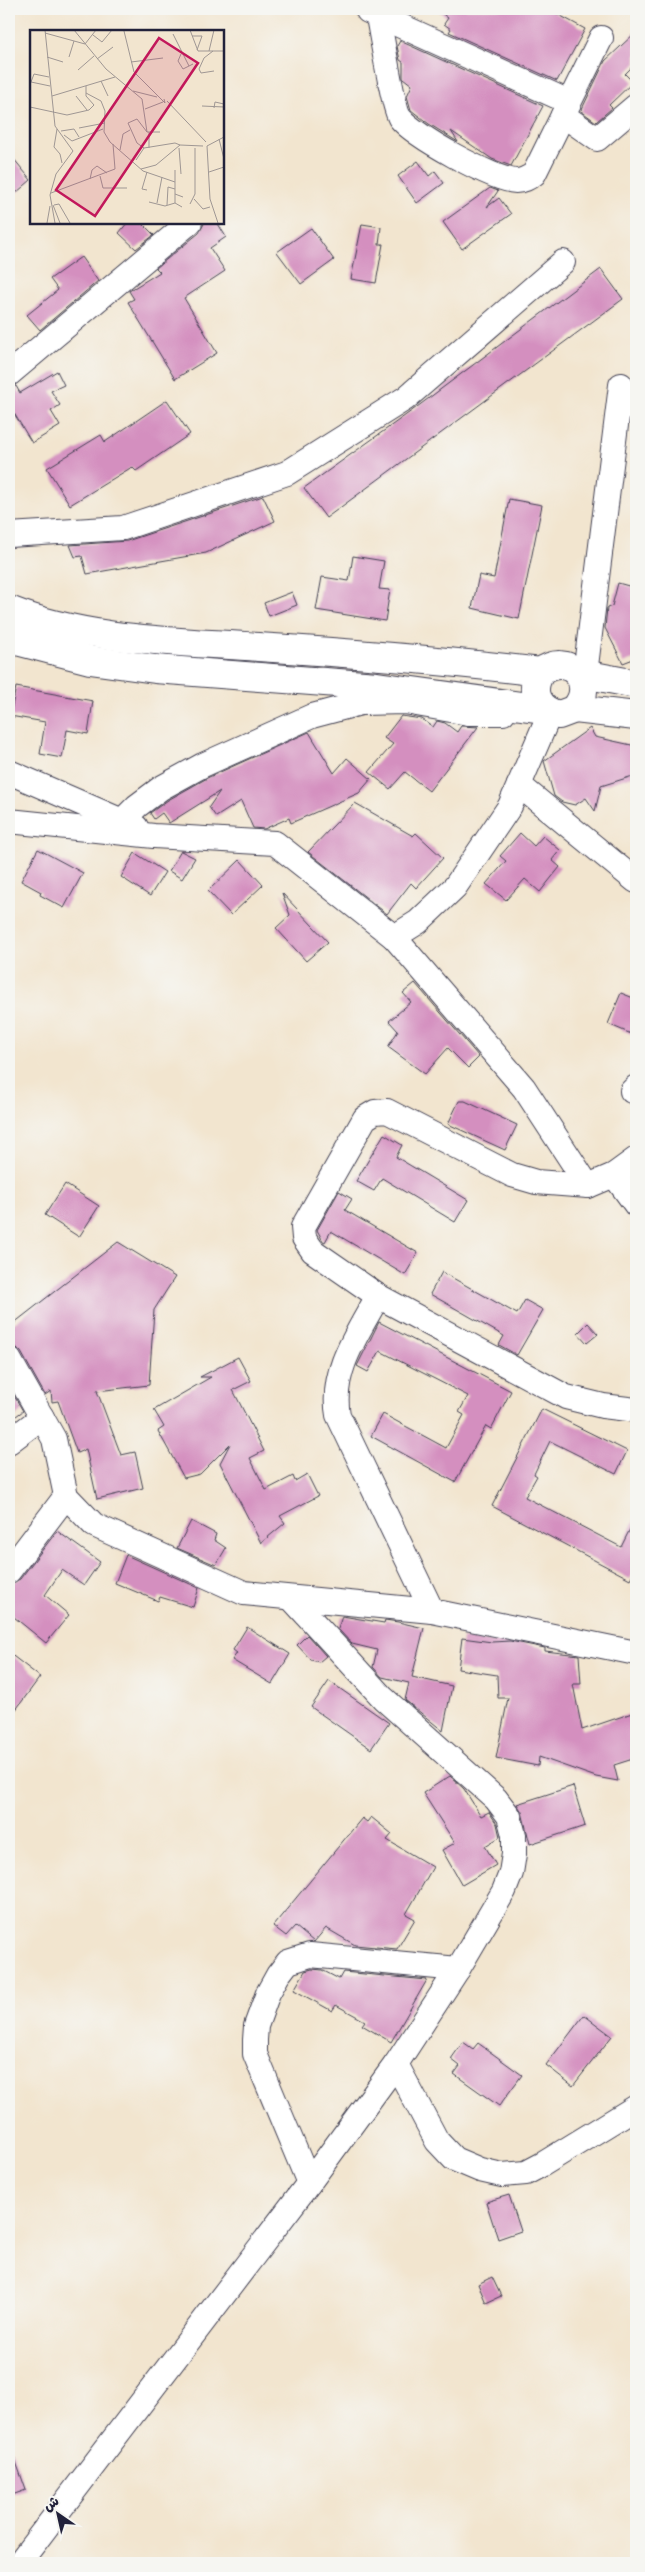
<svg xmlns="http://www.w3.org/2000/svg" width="645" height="2572" viewBox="0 0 645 2572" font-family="'Patrick Hand','Playpen Sans Arabic',sans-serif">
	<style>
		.building { fill: #d48fbf }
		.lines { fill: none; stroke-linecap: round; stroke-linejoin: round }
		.minor-casing { stroke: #413f51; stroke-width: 26 }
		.major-casing { stroke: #413f51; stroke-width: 30 }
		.minor { stroke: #fff; stroke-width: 24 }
		.major { stroke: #fff; stroke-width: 28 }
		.inset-road { fill: none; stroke: #9f9794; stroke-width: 1 }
		.view { fill: #c2185b; fill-opacity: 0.15; stroke: #c2185b; stroke-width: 2.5 }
		.inset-edge { fill: none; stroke: #22223b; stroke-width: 2.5 }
	</style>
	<rect width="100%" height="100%" fill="#f6f6f2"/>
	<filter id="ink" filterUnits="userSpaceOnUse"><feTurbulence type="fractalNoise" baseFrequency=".02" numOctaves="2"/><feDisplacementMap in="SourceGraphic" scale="10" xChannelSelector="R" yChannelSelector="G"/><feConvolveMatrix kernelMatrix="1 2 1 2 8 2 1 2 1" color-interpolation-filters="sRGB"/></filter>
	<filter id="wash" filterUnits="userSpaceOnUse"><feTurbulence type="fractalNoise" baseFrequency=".0096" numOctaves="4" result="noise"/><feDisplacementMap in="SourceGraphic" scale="20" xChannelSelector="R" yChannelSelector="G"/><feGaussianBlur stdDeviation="1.12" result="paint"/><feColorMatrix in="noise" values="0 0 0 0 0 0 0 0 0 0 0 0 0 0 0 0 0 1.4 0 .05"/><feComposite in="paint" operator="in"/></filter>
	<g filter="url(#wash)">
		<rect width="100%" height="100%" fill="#f2e5cf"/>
		<g id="blocks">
			<g class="building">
				<path d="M436,9H548L585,29L557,81L449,32L451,29L444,24L448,18Z"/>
				<path d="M636,32V63L625,74L633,82L609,105L612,108L596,122L581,111L605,61Z"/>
				<path d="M400,41L543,106L511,166L492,159L451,131L458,142L429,124L411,110L407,96L412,85L403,78V62L400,60L397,46Z"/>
				<path d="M9,153L31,180L9,199Z"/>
				<path d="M418,161L429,176L435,171L444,183L417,203L398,176Z"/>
				<path d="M490,188L498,191L487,207L499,198L511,214L462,249L443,222Z"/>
				<path d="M128,222H141L154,235L136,249L119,233Z"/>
				<path d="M205,222H217L226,237L210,248L225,271L184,298L217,353L175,379L128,302L134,299L129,291L160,272L156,268L199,233Z"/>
				<path d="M362,224L381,227L379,244H383L376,283L351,279Z"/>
				<path d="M311,228L334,260L301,284L277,252Z"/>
				<path d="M81,257L98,281L40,330L27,315L58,290L50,279Z"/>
				<path d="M601,269L623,299L326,518L304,488L413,410Z"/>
				<path d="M57,371L64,385L51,391L60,405L51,411L60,426L32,443L9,405V387L16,386L20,393Z"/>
				<path d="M167,400L190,434L136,471L132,467L70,505L47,468L101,435L105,442Z"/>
				<path d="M263,496L275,521L206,553L87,574L82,556L75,557L70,545L127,541Z"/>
				<path d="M509,499L542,505L519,619L472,608L479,575L494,578Z"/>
				<path d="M353,556L384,561L379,589L390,590L385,621L316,610L322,577L349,581Z"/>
				<path d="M618,583L636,588V658L623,663L605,628L607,608L612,606Z"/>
				<path d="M292,592L297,605L269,616L264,603Z"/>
				<path d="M16,687L93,701L88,734L67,730L62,758L40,754L45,722L10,716Z"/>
				<path d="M401,716L422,719L433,727L437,721L445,723L457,732L461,726L478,727L429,791L405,772L390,789L369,772L393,744L384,738Z"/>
				<path d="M590,728L595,737L636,746V775L601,786L595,811L586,798L575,805L562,802L554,796L544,761Z"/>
				<path d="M309,732L334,773L347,758L371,779L359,793L291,823L289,818L264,829L253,828L241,801L216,817L209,807L220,791L169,823L162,813L154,819L150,813L168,800L209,777Z"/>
				<path d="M355,803L413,836L416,833L443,858L416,888L411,883L387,914L308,852Z"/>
				<path d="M520,833L534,846L543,836L560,850L552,860L560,867L540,892L525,879L506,900L486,884L506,861L500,856Z"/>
				<path d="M38,849L83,873L64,908L40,895L41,892L21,881Z"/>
				<path d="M181,851L195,858L182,879L169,871Z"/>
				<path d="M135,853L165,872L150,896L121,877Z"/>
				<path d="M240,860L263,885L231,915L208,891Z"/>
				<path d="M282,893L328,942L306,961L276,928L290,915Z"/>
				<path d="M415,983L479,1057L468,1068L448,1048L425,1074L388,1047L398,1031L389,1021L411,1002L403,993Z"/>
				<path d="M621,993L636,999V1036L608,1024Z"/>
				<path d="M459,1101H465L517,1125L505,1150L448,1124Z"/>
				<path d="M384,1134L402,1145L396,1157L468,1200L455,1222L382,1178L374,1191L356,1181Z"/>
				<path d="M65,1184L99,1206L79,1237L45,1215Z"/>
				<path d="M339,1191L352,1199L345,1210L418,1253L405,1275L331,1231L325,1242L323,1241L317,1230Z"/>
				<path d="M118,1242L175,1277L154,1310L149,1385L97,1391L121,1455L135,1452L143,1488L97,1499L86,1449L77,1453L58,1401L52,1402L51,1391L45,1395L21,1352L16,1347L9,1345V1327Z"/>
				<path d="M442,1272L517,1314L525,1300L543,1310L517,1355L499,1345L504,1336L430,1294Z"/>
				<path d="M379,1322L511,1391L491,1429L486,1426L455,1482L371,1436L383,1414L446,1448L464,1415L459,1412L468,1396L380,1351L368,1372L357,1366Z"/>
				<path d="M588,1323L598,1334L587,1343L578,1333Z"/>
				<path d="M238,1357L251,1381L233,1390L264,1451L250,1458L266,1490L293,1476L295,1481L307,1474L318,1496L280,1516L285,1523L261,1543L220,1463L230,1444L200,1474L184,1478L158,1431L164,1427L154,1410L211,1377H200Z"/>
				<path d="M9,1387L23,1411L9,1421Z"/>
				<path d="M542,1409L627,1451L616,1474L550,1441L534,1474L537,1476L525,1497L621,1547L636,1517V1568L630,1579L492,1506Z"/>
				<path d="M191,1521L216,1534L214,1540L226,1548L216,1565L177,1548Z"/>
				<path d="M57,1531L100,1562L84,1585L62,1570L45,1595L69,1615L46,1643L9,1613V1584L20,1579Z"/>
				<path d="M126,1555L199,1588L193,1607L160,1597L158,1601L115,1583Z"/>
				<path d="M342,1616L384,1623L385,1620L398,1622L424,1628L412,1677L452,1686L443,1731L405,1700L409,1683L382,1677L373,1667L377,1650L352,1644L338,1629Z"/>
				<path d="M247,1627L290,1654L272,1684L232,1660L237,1653L233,1650Z"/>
				<path d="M307,1635L326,1656L319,1662L311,1660L297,1645Z"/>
				<path d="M462,1638L492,1642L510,1641L545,1648V1651L579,1655L581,1684H573L582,1730L632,1713L636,1726V1758L614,1765L618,1781L596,1777L539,1757L538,1766L496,1758L508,1698H498L497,1675L458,1669Z"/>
				<path d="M9,1653L40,1677L9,1719Z"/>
				<path d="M329,1681L389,1723L371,1749L311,1707Z"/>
				<path d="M450,1776L464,1789L481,1816L489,1812L497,1824L500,1837L485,1846L496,1865L462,1885L442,1850L455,1843L423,1793Z"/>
				<path d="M573,1786L585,1826L530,1844L522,1812L517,1804Z"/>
				<path d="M371,1817L392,1834L387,1840L433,1867L406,1914L415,1919L397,1949L355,1945L326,1928L314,1942L295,1926L286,1936L273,1926L362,1818L367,1822Z"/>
				<path d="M312,1969L322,1970L339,1979L343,1972L427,1980L391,2042L362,2025L365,2021L336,2005L332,2011L294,1990L305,1971Z"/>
				<path d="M584,2015L612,2036L573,2086L546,2065Z"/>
				<path d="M463,2042L473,2049L478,2043L522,2075L499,2106L454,2074L460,2066L451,2059Z"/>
				<path d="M509,2195L521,2231L498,2239L486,2202Z"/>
				<path d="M492,2277L501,2296L486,2303L478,2284Z"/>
				<path d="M9,2448H11L26,2490L9,2496Z"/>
			</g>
		</g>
	</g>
	<g filter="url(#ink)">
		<use href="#blocks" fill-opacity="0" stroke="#413f51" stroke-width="1"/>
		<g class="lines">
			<defs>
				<g id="minor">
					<path d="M368,11L569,102"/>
					<path d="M378,17C381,32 394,111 400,118C414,136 493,180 516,181C523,181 528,178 534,174L601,38"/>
					<path d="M563,115L597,139L636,106"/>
					<path d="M9,374L190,222"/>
					<path d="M9,535L123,528L287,473L406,398L563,262"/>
					<path d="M585,674L621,385"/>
					<path d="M9,772L136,827"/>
					<path d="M519,785L636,881"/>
					<path d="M9,821L154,836L275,843L394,937L524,1088L588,1186"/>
					<path d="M112,831L137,806L161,788L203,765L312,716L361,703L405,702L468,713H503"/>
					<path d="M394,937L418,922L455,887L510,806L550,713"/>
					<path d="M632,1091L636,1087"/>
					<path d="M636,1159L614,1175L588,1186L536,1182L512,1175L387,1111L375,1112L365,1118L303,1227L304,1238L313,1251L378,1296L566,1397L603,1406L636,1410"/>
					<path d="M614,1175L636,1205"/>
					<path d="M378,1296C358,1333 330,1371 338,1415L432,1611"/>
					<path d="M9,1359L54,1439L66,1496L94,1525L244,1593L432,1611L636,1653"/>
					<path d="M9,1442L42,1417"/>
					<path d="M9,1571L66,1496"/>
					<path d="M396,2064L437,2141L454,2159L480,2170L502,2175L526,2173L543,2164L636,2107"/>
					<path d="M309,2183L255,2054V2040L256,2026L268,1993L278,1975L288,1962L310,1955L458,1969"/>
					<path d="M19,2563L309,2183L396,2064L458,1969L504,1891L511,1873L514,1854V1835L509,1816L496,1799L383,1698L292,1599"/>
				</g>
				<g id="major">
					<path d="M9,610C88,641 175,641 258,647C353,653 447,661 541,672C568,651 598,682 575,709L559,715C537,710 528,691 541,672"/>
					<path d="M9,639L90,660L155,669L377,686L543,709"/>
					<path d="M578,673L636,684"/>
					<path d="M575,709L636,716"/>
				</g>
			</defs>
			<use href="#minor" class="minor-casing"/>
			<use href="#major" class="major-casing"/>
			<use href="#minor" class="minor"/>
			<use href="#major" class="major"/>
		</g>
	</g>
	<g transform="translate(30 30)">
		<rect width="194" height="194" fill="#f2e5cf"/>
		<path class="inset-road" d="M15,0L25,96L43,121L26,144L20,165L25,193M44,0L76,39L112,69L117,102M160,0L168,21H194M94,1L104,42L135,73L134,69M15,3L55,14L66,0M143,4L159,36M63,5L72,12L82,0M162,6H172L167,20M179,21L184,0M183,21L174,28L169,39L171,43L184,41M151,24L148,31L153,39L163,34M17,27L33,32M39,27L44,11M67,29L83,17M101,32L133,28M48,40L64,26M19,47L4,44L1,52L20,56M71,51L78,66M103,61L127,67M56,63L71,71L75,81L74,102L80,112L113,141L145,152M22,66L85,47M46,66L57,80M137,71L176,112M172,76L194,77M0,77L37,85L59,80L64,75L56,66V56M184,78L185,72L194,74M115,79L133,72M49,98L75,93M27,99L24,117L30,124L32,133M31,101L44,99L49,107M119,102V118M34,105L42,111L73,99M189,109L194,129M177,116L194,107M177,116L180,169L188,193M114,118L107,113L98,93L107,89L117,102H130M149,118L151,144M90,120L93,104L100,100M106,130L114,118L145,113L150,115M111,139L126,135L150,115L173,116M145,140V164L153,167M179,142L194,137M70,146L73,158H97M60,149L62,140L67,136L77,143M117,160L112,159L117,142M21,163L85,139L83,114M145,164V173L152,177M164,169L173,179L180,177M119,172L135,176L145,173M127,173L132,147M160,174L165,164V118M23,175L30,193M24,175L29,174L40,193M137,175L138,157L145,159M17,193L20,176"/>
		<path class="view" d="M129,8L168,33L65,186L26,160Z"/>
		<rect width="194" height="194" class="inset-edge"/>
	</g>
	<rect width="645" height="2572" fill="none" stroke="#f6f6f2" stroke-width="30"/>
	<g transform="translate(58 2514) rotate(326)" stroke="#f6f6f2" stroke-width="4" paint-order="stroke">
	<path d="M0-4L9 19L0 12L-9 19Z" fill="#22223b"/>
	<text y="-8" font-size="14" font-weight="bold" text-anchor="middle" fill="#22223b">ش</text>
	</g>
</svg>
